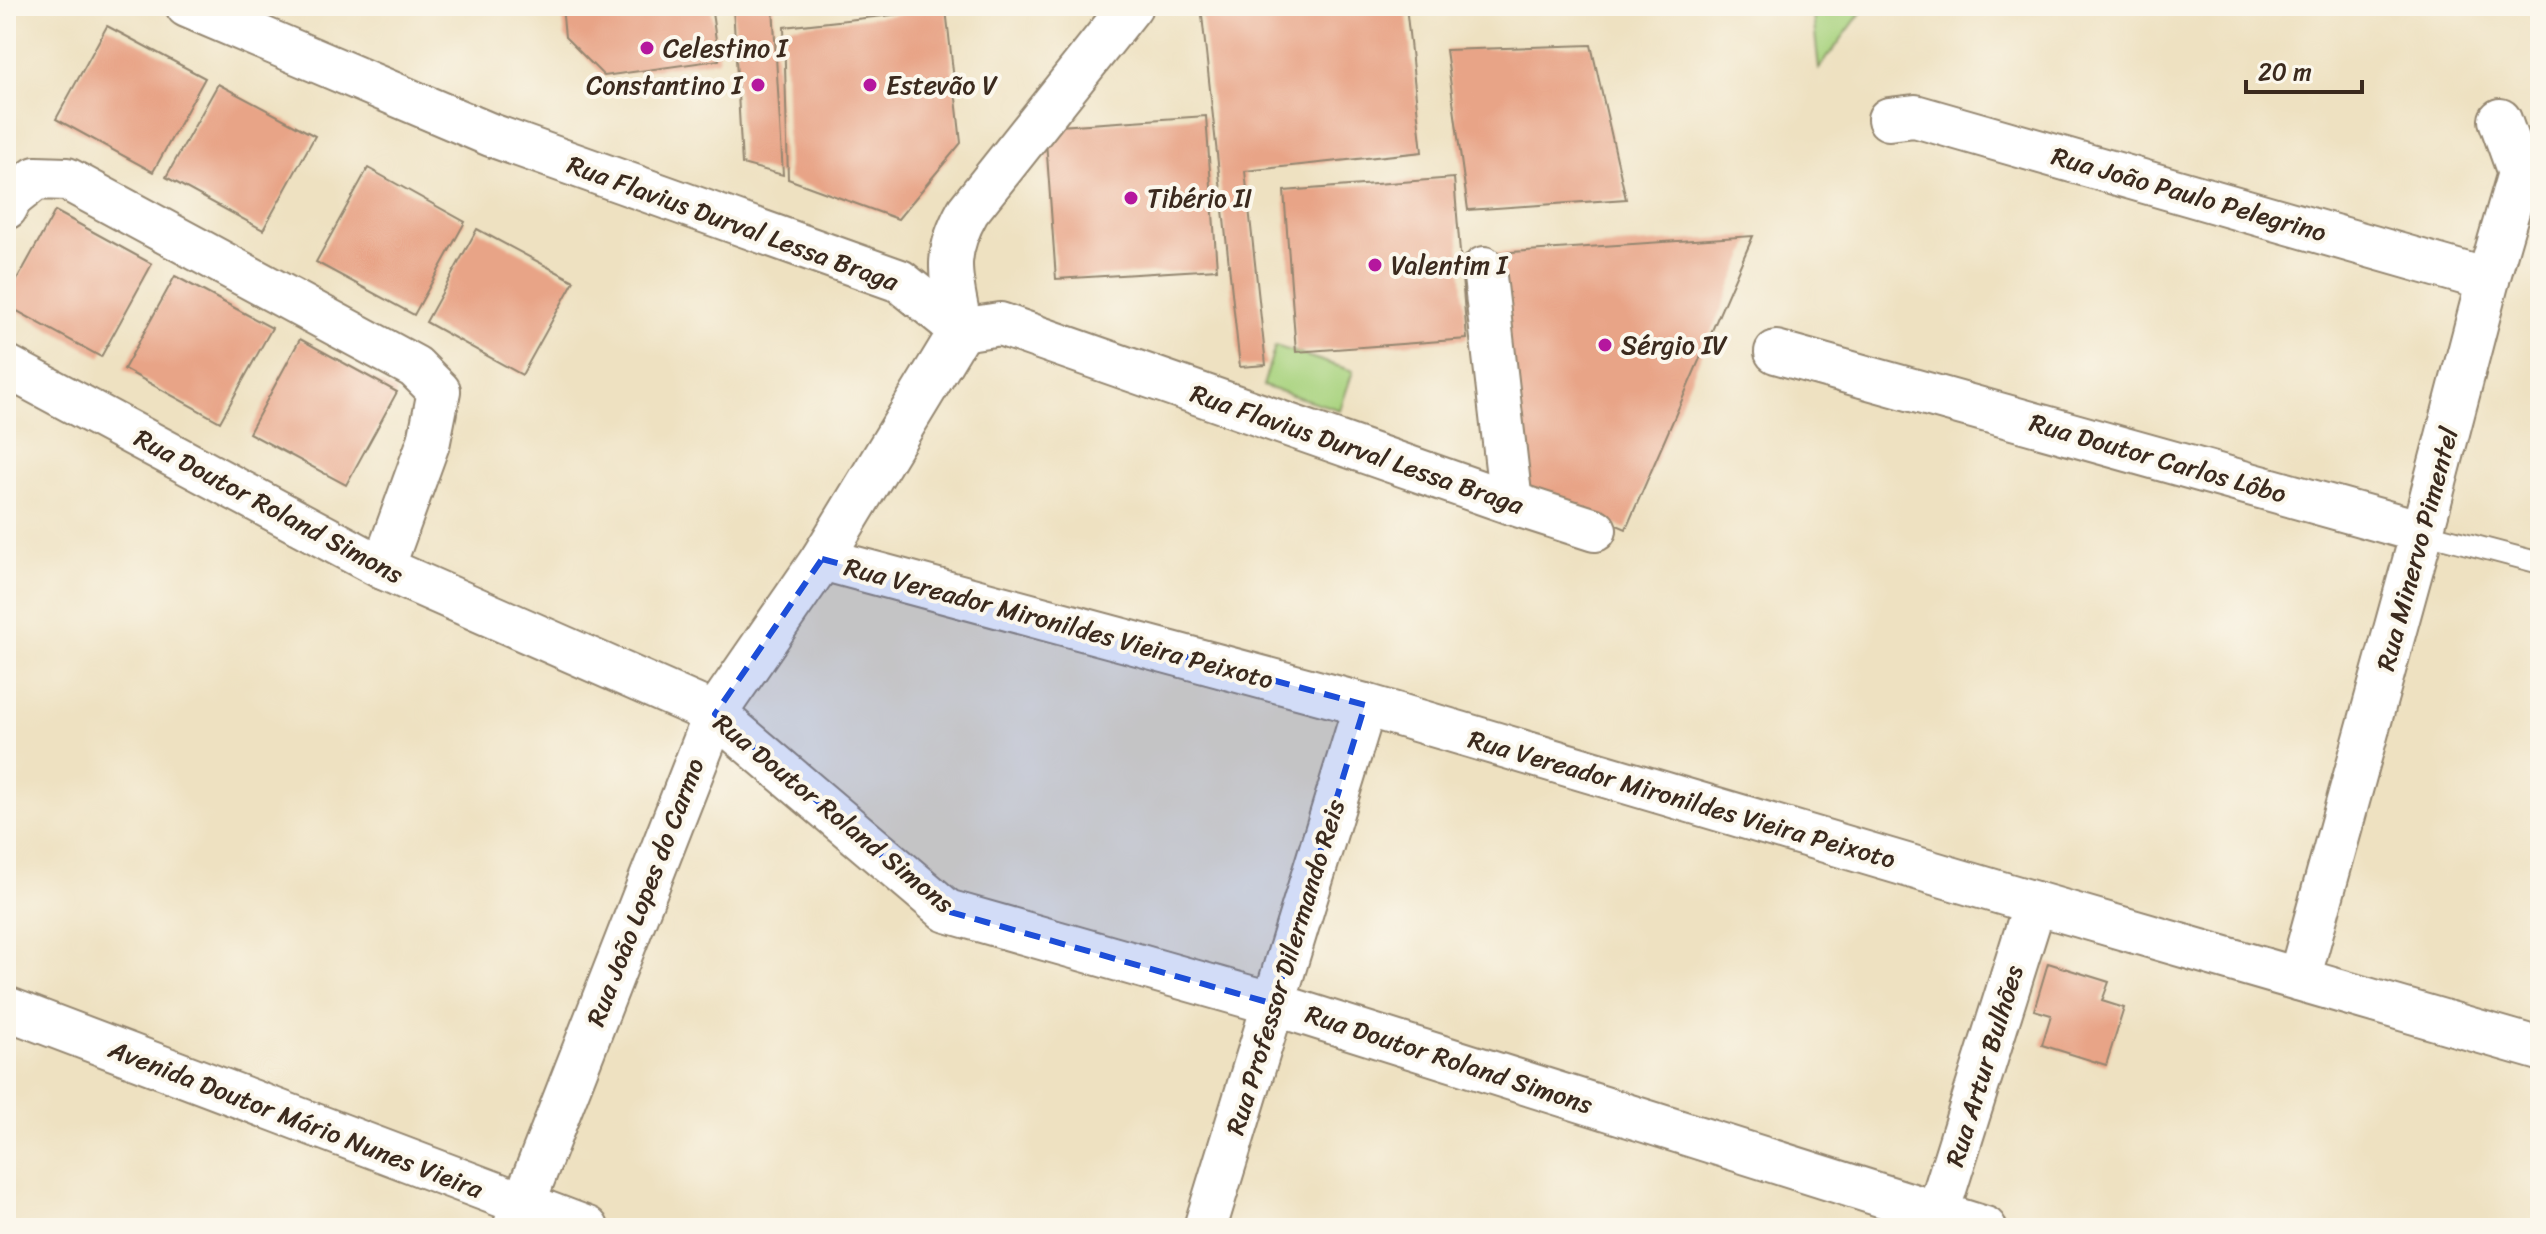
<svg xmlns="http://www.w3.org/2000/svg" width="2546" height="1234" viewBox="0 0 2546 1234" font-family="Sriracha,sans-serif">
	<style>
		.green { fill: #a9d37f; stroke: #727e4e; stroke-width: 2 }
		.building { fill: #e8a487 }
		.lines { fill: none; stroke-linecap: round; stroke-linejoin: round }
		.lane-casing { stroke: #948670; stroke-width: 24 }
		.street-casing { stroke: #948670; stroke-width: 46 }
		.lane { stroke: #fff; stroke-width: 20 }
		.street { stroke: #fff; stroke-width: 42 }
		.marked { fill: #1d4ed8; fill-opacity: 0.2; stroke: #1d4ed8; stroke-width: 6; stroke-dasharray: 16 10; stroke-linejoin: round }
		.poi-dot { fill: #b5179e; stroke: #fbf7ec; stroke-width: 3 }
		.labels { text-anchor: middle; dominant-baseline: central; stroke-width: 8; stroke-linejoin: round; paint-order: stroke }
		.poi-label { font-size: 26px; fill: #3b2a1e; stroke: #fbf7ec; text-anchor: start }
		.street-label { font-size: 26px; fill: #3b2a1e; stroke: #fbf7ec }
	</style>
	<rect width="100%" height="100%" fill="#fbf7ec"/>
	<filter id="ink" filterUnits="userSpaceOnUse"><feTurbulence type="fractalNoise" baseFrequency=".0125" numOctaves="2"/><feDisplacementMap in="SourceGraphic" scale="16" xChannelSelector="R" yChannelSelector="G"/><feConvolveMatrix kernelMatrix="1 2 1 2 8 2 1 2 1" color-interpolation-filters="sRGB"/></filter>
	<filter id="wash" filterUnits="userSpaceOnUse"><feTurbulence type="fractalNoise" baseFrequency=".006" numOctaves="4" result="noise"/><feDisplacementMap in="SourceGraphic" scale="32" xChannelSelector="R" yChannelSelector="G"/><feGaussianBlur stdDeviation="1.8" result="paint"/><feColorMatrix in="noise" values="0 0 0 0 0 0 0 0 0 0 0 0 0 0 0 0 0 1.4 0 .05"/><feComposite in="paint" operator="in"/></filter>
	<g filter="url(#wash)">
		<rect width="100%" height="100%" fill="#eee1c1"/>
		<g class="green">
			<path d="M1812,6H1866L1819,69Z"/>
			<path d="M1275,346L1353,371L1340,410L1263,386Z"/>
		</g>
		<g id="blocks">
			<g class="building">
				<path d="M562,6H711L719,60L604,76L565,37Z"/>
				<path d="M733,6H773L783,175L742,164Z"/>
				<path d="M1201,6H1406L1422,152L1245,171L1266,365L1240,367Z"/>
				<path d="M946,9L961,143L898,219L788,179L784,27Z"/>
				<path d="M107,26L205,78L153,172L56,119Z"/>
				<path d="M1591,45L1626,199L1468,210L1446,50Z"/>
				<path d="M218,84L315,136L263,230L166,177Z"/>
				<path d="M1206,116L1217,269L1056,279L1045,127Z"/>
				<path d="M368,168L465,222L414,315L316,262Z"/>
				<path d="M1454,178L1467,339L1296,352L1284,191Z"/>
				<path d="M55,211L152,264L101,357L6,305V300Z"/>
				<path d="M477,229L574,281L522,375L426,322Z"/>
				<path d="M1753,236L1626,529L1517,482L1496,253Z"/>
				<path d="M175,276L272,328L220,422L124,369Z"/>
				<path d="M300,339L397,392L346,485L249,433Z"/>
				<path d="M2048,963L2109,982L2102,1001L2124,1008L2106,1065L2042,1045L2051,1015L2034,1010Z"/>
			</g>
		</g>
	</g>
	<g filter="url(#ink)">
		<use href="#blocks" fill-opacity="0" stroke="#948670" stroke-width="2"/>
		<g class="lines">
			<defs>
				<path id="lane" d="M2422,532L2540,563"/>
				<g id="street">
					<path d="M187,6L491,135L900,281L961,330L1000,324L1511,503L1595,530"/>
					<path d="M1889,119L1915,116L2488,280"/>
					<path d="M6,208L11,198L36,178L67,179L415,367L439,391L429,441L383,568"/>
					<path d="M1484,268L1511,503"/>
					<path d="M1776,352L2422,532"/>
					<path d="M6,366L383,568L715,714L947,911L1274,1004L1985,1228"/>
					<path d="M822,559L1365,705L2035,903L2540,1049"/>
					<path d="M2299,979L2422,532L2488,280L2519,173L2500,120"/>
					<path d="M6,1008L587,1228"/>
					<path d="M514,1228L715,714L822,559L961,330C952,279 941,259 968,211L1131,6"/>
					<path d="M1205,1228L1365,705"/>
					<path d="M1933,1228L2035,903"/>
				</g>
			</defs>
			<use href="#lane" class="lane-casing"/>
			<use href="#street" class="street-casing"/>
			<use href="#lane" class="lane"/>
			<use href="#street" class="street"/>
		</g>
	</g>
	<path class="marked" d="M822,559L1365,705L1274,1004L947,911L715,714Z"/>
	<g class="poi-dot">
		<circle cx="647" cy="48" r="8"/>
		<circle cx="758" cy="85" r="8"/>
		<circle cx="870" cy="85" r="8"/>
		<circle cx="1131" cy="198" r="8"/>
		<circle cx="1375" cy="265" r="8"/>
		<circle cx="1605" cy="345" r="8"/>
	</g>
	<g class="labels">
		<g class="poi-label">
			<text x="663" y="48">Celestino I</text>
			<text x="742" y="85" text-anchor="end">Constantino I</text>
			<text x="886" y="85">Estevão V</text>
			<text x="1147" y="198">Tibério II</text>
			<text x="1391" y="265">Valentim I</text>
			<text x="1621" y="345">Sérgio IV</text>
		</g>
		<g class="street-label">
			<text transform="translate(2189 194) rotate(16)">Rua João Paulo Pelegrino</text>
			<text transform="translate(733 223) rotate(20)">Rua Flavius Durval Lessa Braga</text>
			<text transform="translate(1357 449) rotate(19)">Rua Flavius Durval Lessa Braga</text>
			<text transform="translate(2158 458) rotate(16)">Rua Doutor Carlos Lôbo</text>
			<text transform="translate(269 506) rotate(28)">Rua Doutor Roland Simons</text>
			<text transform="translate(2417 549) rotate(-75)">Rua Minervo Pimentel</text>
			<text transform="translate(1059 623) rotate(15)">Rua Vereador Mironildes Vieira Peixoto</text>
			<text transform="translate(1682 799) rotate(16)">Rua Vereador Mironildes Vieira Peixoto</text>
			<text transform="translate(834 813) rotate(39)">Rua Doutor Roland Simons</text>
			<text transform="translate(645 892) rotate(-69)">Rua João Lopes do Carmo</text>
			<text transform="translate(1285 967) rotate(-73)">Rua Professor Dilermando Reis</text>
			<text transform="translate(1449 1059) rotate(18)">Rua Doutor Roland Simons</text>
			<text transform="translate(1984 1066) rotate(-73)">Rua Artur Bulhões</text>
			<text transform="translate(296 1119) rotate(21)">Avenida Doutor Mário Nunes Vieira</text>
		</g>
	</g>
	<rect width="2546" height="1234" fill="none" stroke="#fbf7ec" stroke-width="32"/>
	<path d="M2246 80v12h116v-12" fill="none" stroke="#3b2a1e" stroke-width="4"/>
	<text x="2258" y="80" font-size="24" fill="#3b2a1e" stroke="#fbf7ec" stroke-width="6" paint-order="stroke">20 m</text>
</svg>
